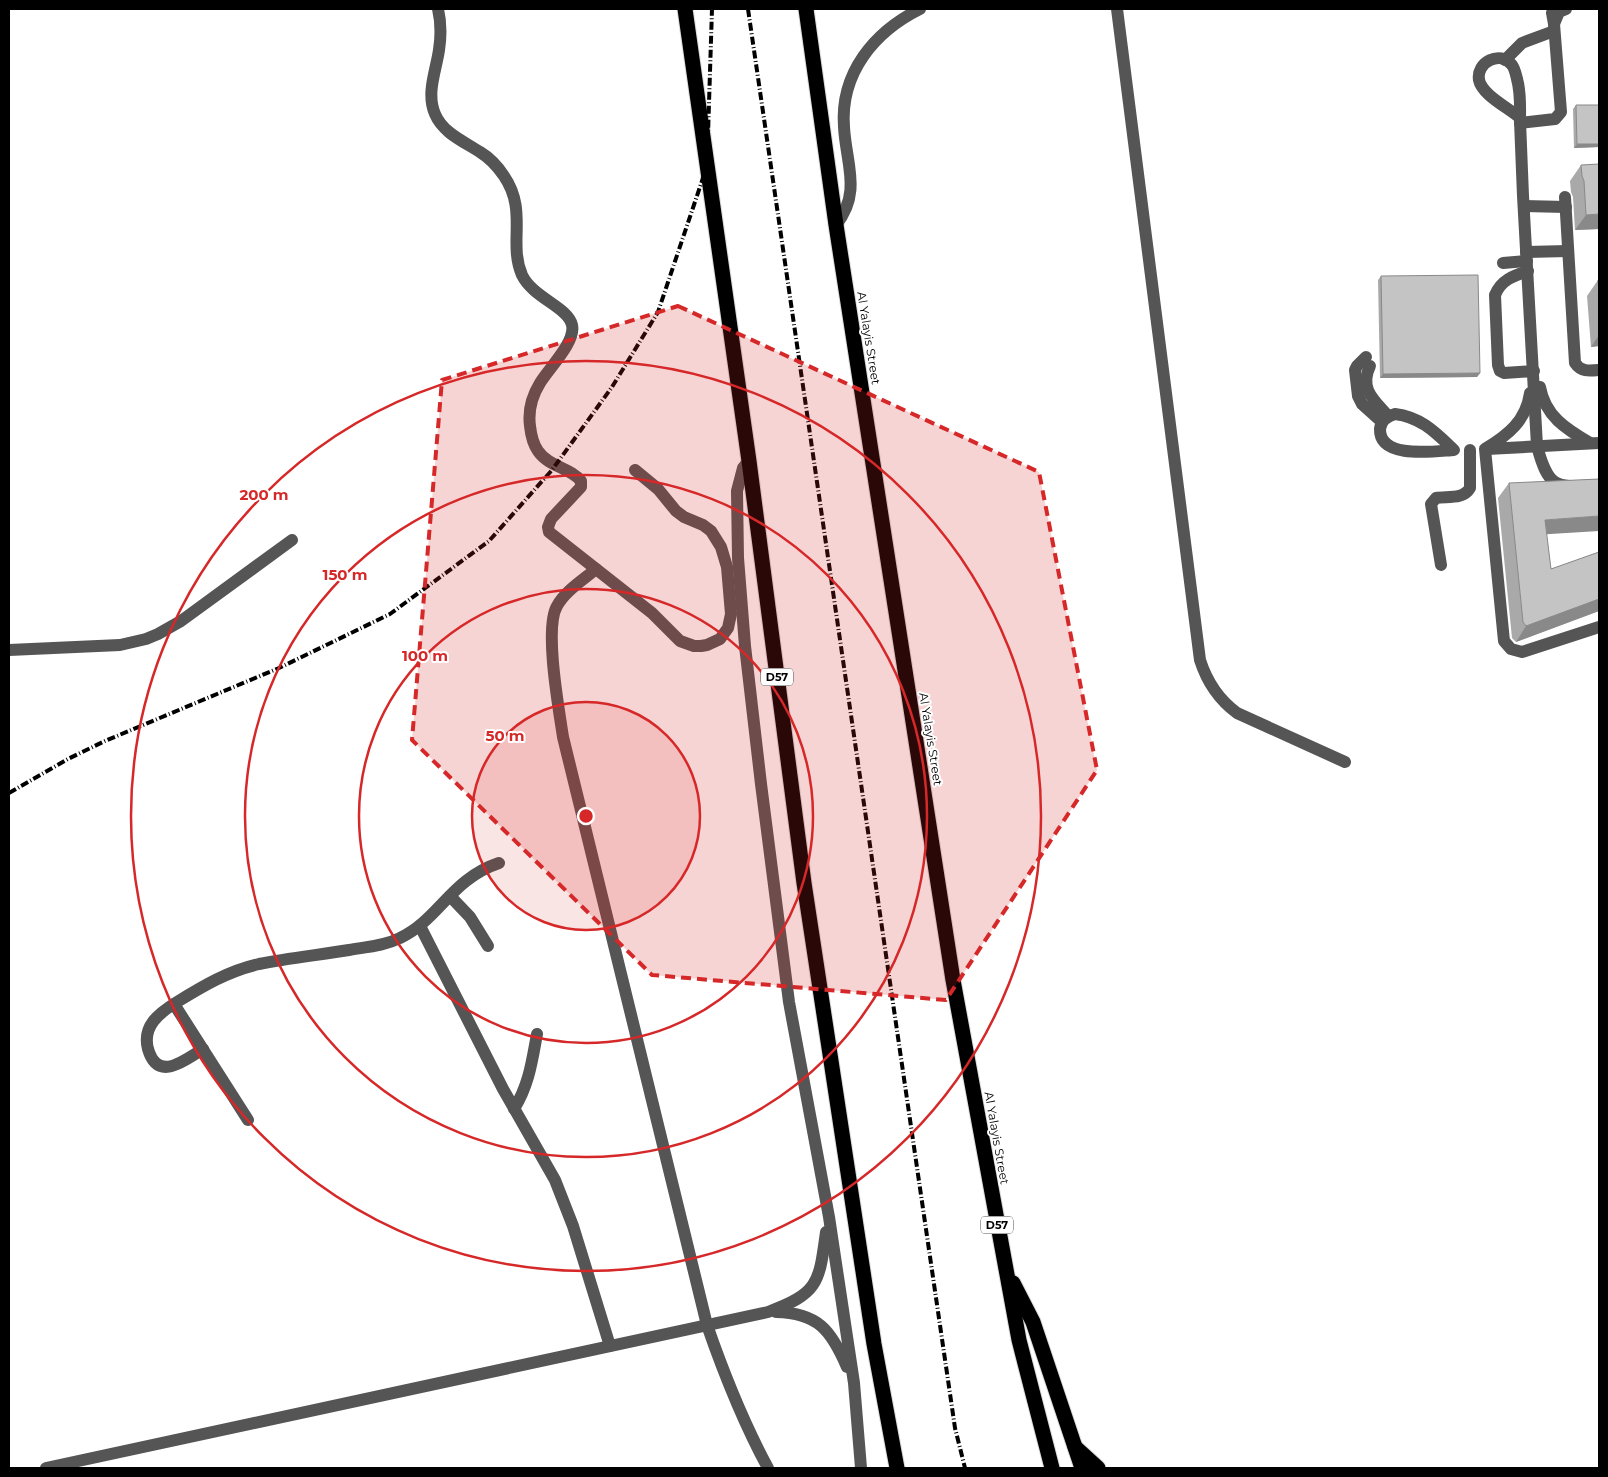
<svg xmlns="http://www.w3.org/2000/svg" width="1608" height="1477" viewBox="0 0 1608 1477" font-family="Montserrat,sans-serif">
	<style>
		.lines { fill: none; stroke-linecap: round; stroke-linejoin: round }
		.highway-casing { stroke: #dbdbdb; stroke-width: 17 }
		.minor { stroke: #555; stroke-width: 12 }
		.highway { stroke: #000; stroke-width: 15 }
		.rail { stroke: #000; stroke-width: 4; stroke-dasharray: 8 2.5 1 2.5; stroke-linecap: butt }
		.wall { fill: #a9a9a9 }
		.shaded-wall { fill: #898989 }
		.building { fill: #c4c4c4; stroke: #898989 }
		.marked { fill: #d62828; fill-opacity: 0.2; stroke: #d62828; stroke-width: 4; stroke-dasharray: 10 6; stroke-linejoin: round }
		.ring { fill: none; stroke: #d62828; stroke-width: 2.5 }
		.labels { text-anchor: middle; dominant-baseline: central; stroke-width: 4; stroke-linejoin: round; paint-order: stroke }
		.shield { fill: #fff; stroke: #4c4c4c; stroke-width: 1 }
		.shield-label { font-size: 11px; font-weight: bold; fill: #000 }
		.street-label { font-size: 12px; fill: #000; stroke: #fff }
		.centre { fill: #d62828; stroke: #fff; stroke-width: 2.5 }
		.ring-label { font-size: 15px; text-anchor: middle; font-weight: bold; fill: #d62828; stroke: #fff; stroke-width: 4; stroke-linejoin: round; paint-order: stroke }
	</style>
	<rect width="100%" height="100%" fill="#fff"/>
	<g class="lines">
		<defs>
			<g id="highway">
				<path d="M685,9L749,461L804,883L874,1344L897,1468"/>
				<path d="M806,9L836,225L953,980L1019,1340L1052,1468"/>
				<path d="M1013,1283L1033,1322L1082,1468"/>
				<path d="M1075,1447L1098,1468"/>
			</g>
		</defs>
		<use href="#highway" class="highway-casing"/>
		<g class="minor">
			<path d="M438,9C441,22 441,37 439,50C436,71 426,93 435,114C443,133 463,141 480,152C490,158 498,167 504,176C528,211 508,243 522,275C533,298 568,307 572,325C576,342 549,368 540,383C532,396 528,411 530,426C531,435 533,444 538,451C549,467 571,468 581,481V487L551,519L548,527L549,532L652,613L680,641L694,646H701L707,645L720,639L728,628L731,614L727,567L721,547L711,531L703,525L684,517L676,511L658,489L635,470"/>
			<path d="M1117,9L1200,660C1207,682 1218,699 1237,713L1345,762"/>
			<path d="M1554,24L1559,12L1566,9"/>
			<path d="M1505,60L1522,43L1554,31"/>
			<path d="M1520,118C1509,108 1482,95 1479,80C1476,62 1500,50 1512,65C1515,69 1516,75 1517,79C1521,93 1520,106 1520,121C1521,146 1522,171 1523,196C1527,279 1533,363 1537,446C1549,491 1557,487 1599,485"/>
			<path d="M1520,123L1555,119L1561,112L1554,24L1552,13L1553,9"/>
			<path d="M1565,197L1575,363C1581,372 1589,371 1599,370"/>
			<path d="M1524,206L1566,207"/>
			<path d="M836,225C862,192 846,164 844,127C840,73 874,32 920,9"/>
			<path d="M1526,252L1568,251"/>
			<path d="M1503,263L1527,261"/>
			<path d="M1528,271C1513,276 1501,280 1495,295L1498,365L1500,371L1504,373L1534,371"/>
			<path d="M1366,357L1357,366L1355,370L1358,396L1362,404L1382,422"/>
			<path d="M1370,366C1359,389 1374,400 1388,416"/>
			<path d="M1540,387C1545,416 1566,429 1590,443"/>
			<path d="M1530,393C1526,421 1508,435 1485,449L1504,641L1511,649L1522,652L1599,627"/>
			<path d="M1395,414C1421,417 1436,433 1454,450C1436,451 1379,460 1380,429C1381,420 1388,416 1395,414Z"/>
			<path d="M1487,449L1599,443"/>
			<path d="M749,461L743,468L737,491L738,558L745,646L761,784L789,1002L829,1217L854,1383L861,1468"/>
			<path d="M1441,565L1431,504L1436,498C1447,496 1463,500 1470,488V450"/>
			<path d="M596,569C583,580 565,591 557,606C544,628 559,710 563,737L707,1325C724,1374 743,1422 768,1468"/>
			<path d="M9,650L120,645L146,639L158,634L181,621L292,540"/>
			<path d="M450,896L470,917L488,946"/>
			<path d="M420,926L503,1089L555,1180L573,1226L610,1346"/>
			<path d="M174,1004L248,1120"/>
			<path d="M203,1049C185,1060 158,1083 148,1049C142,1026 159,1013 177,1002C203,986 228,971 259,964C289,958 319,955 349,950C366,947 384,946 400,938C428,925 443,899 466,881C476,873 487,867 499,863"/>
			<path d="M514,1109C529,1085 532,1061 537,1034"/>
			<path d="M776,1312C818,1313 831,1330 847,1367"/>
			<path d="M46,1468L768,1312C819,1293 819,1283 826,1232"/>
		</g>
		<use href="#highway" class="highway"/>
		<g class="rail">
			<path d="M748,9L955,1428L965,1468"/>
			<path d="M9,793L68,759L105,741L279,668L390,614L489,541L552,470L612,387L658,312L707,166L712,9"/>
		</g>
	</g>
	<g class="wall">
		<path d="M1576,105L1599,147L1574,148L1573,109Z"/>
		<path d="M1581,165L1599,229L1575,230L1573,197L1571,192L1570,181Z"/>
		<path d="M1381,276L1480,373L1477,377L1380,378L1378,280Z"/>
		<path d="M1598,280H1599V346L1591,347L1587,296Z"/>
		<path d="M1509,483L1546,534L1551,569L1599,552V611L1516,642L1512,638L1498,498Z"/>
	</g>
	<g class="shaded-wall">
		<path d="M1577,144H1599V147L1574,148Z"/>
		<path d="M1599,214V229L1575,230L1586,215Z"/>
		<path d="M1599,335V346L1591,347Z"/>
		<path d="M1480,373L1477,377L1380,378L1383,374Z"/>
		<path d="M1599,516V531L1534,535L1545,520Z"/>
		<path d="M1599,599V611L1516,642L1526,626Z"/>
	</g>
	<g class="building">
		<path d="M1576,105H1599V144H1577Z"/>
		<path d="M1599,164V214L1586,215L1584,181L1582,176L1581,165Z"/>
		<path d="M1478,275L1480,373L1383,374L1381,276Z"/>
		<path d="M1598,280H1599V295Z"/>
		<path d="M1599,479V516L1545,520L1551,569L1599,552V599L1526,626L1523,622L1509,483Z"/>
	</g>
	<path class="marked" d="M678,306L1039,472L1097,770L946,1000L652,975L412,740L442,380Z"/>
	<circle cx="586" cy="816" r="114" fill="#d62828" fill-opacity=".12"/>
	<g class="ring">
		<circle cx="586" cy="816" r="114"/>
		<circle cx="586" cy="816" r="227"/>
		<circle cx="586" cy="816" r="341"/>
		<circle cx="586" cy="816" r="455"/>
	</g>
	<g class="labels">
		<g class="shield">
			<rect x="761" y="668.5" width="32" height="17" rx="4"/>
			<rect x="981" y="1216.5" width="32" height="17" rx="4"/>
		</g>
		<g class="shield-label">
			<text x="777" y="677">D57</text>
			<text x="997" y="1225">D57</text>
		</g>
		<g class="street-label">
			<text transform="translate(869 338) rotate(81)">Al Yalayis Street</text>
			<text transform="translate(931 739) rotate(81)">Al Yalayis Street</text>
			<text transform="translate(997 1138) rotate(80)">Al Yalayis Street</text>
		</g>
	</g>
	<circle cx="586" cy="816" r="8" class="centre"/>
	<g class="ring-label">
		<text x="264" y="500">200 m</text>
		<text x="345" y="580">150 m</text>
		<text x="425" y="661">100 m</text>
		<text x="505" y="741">50 m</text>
	</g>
	<rect width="1608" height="1477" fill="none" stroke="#000000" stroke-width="20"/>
</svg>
